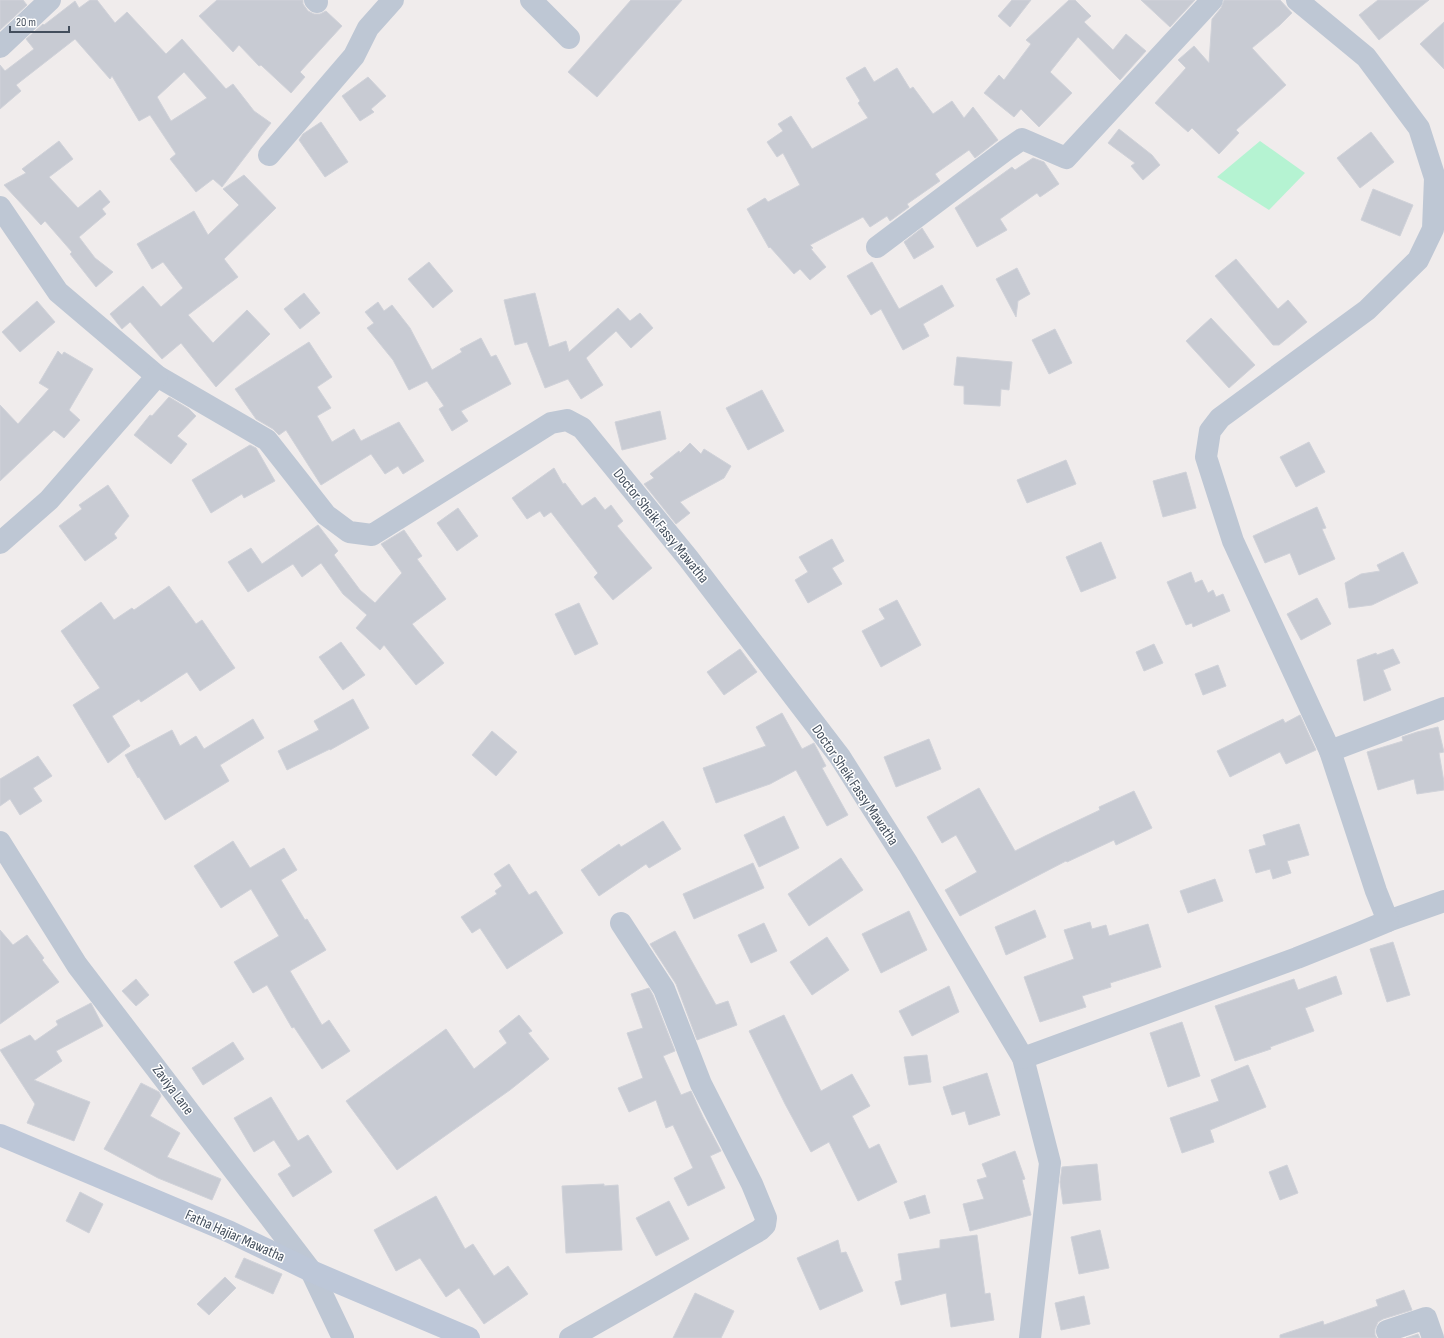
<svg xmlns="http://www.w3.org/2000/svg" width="1444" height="1338" viewBox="0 0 1444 1338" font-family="'Sofia Sans Condensed',sans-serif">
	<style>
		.green { fill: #b5f3d2 }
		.building { fill: #c8cbd3; stroke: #d0d2d9; fill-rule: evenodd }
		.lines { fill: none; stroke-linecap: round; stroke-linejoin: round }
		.street { stroke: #bec7d4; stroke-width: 22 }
		.secondary { stroke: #bdc7d8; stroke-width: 22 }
		.labels { text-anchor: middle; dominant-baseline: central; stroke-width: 3; stroke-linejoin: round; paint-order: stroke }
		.street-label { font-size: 15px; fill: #434e5c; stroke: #fff }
	</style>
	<rect width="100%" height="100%" fill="#f0ecec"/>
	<path class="green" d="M1260,141L1305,173L1269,210L1217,177Z"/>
	<g class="building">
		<path d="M0,0H23L27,5L0,30Z"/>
		<path d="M90,0H97L115,23L127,12L166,54L182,39L226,89L233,84L254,111L271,123L222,187L213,179L196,192L170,159L176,154L150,115L139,121L112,76L110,79L75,39L16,85L21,91L0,109V65L5,71L34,49L26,39L43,24L44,25L75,1L79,8ZM184,72L207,98L171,121L157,97Z"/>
		<path d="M217,0H303V4L308,11L314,14H320L326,11L342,26L300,72L305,77L291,93L261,65L259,66L239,45L233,52L199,16Z"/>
		<path d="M631,0H682L597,97L568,72Z"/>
		<path d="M1012,0H1031L1010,27L998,16Z"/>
		<path d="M1069,0H1075L1091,16L1084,22L1113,50L1126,34L1146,51L1120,80L1078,37L1050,72L1072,93L1039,127L1021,109L1014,117L984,93L999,75L1004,80L1031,44L1026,40Z"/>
		<path d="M1141,0H1195L1170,27Z"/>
		<path d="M1224,0H1280L1292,13L1280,25L1252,48L1286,85L1236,130L1239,133L1219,154L1192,128L1188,132L1155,103L1186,68L1178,60L1194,46L1209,63L1212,19L1221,8Z"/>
		<path d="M1378,0H1429L1379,40L1359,15Z"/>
		<path d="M1444,22V69L1420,44Z"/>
		<path d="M865,67L874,82L897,68L910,89L913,87L933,114L952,101L964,118L973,107L998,140L975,158L969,150L935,174L940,181L907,204L909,207L890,221L887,216L870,227L863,217L810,245L813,248L811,249L826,267L810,280L800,269L794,274L770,247L769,248L747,209L765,198L768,202L800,185L783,153L777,157L767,142L783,131L778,124L791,116L812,149L868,118L858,103L860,101L846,78Z"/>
		<path d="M368,77L386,96L371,109L374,112L360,121L342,96Z"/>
		<path d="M321,122L348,162L325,177L299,140L303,134Z"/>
		<path d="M1119,129L1152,155L1160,165L1143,180L1131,166L1135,163L1108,143Z"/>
		<path d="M1371,132L1394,162L1360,188L1337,158Z"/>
		<path d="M59,141L73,159L49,177L78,208L100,190L110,202L102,209L106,214L79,237L95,258L113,272L96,287L70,254L72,252L45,221L41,225L4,185L26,173L22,169Z"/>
		<path d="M1033,158L1044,162L1059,184L1040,197L1037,193L1000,219L1007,230L977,247L955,208L1012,167L1015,170Z"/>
		<path d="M244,175L276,208L224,259L238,277L188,315L213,343L247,310L270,334L216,387L181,343L162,359L130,322L122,329L110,314L143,286L161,307L183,288L163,262L152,269L137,244L194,211L208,235L239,205L223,189Z"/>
		<path d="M1373,189L1413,205L1400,236L1361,220Z"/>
		<path d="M922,228L934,247L914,259L904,242Z"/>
		<path d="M1236,259L1278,309L1288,300L1307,322L1279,345H1273L1215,276Z"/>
		<path d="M429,262L453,291L433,308L408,279Z"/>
		<path d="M872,262L899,309L942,285L954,306L923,324L929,336L903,350L881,309L871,315L847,276Z"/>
		<path d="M1017,268L1030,294L1018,301L1016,317L996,279Z"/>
		<path d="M304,293L320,313L300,329L284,309Z"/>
		<path d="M535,293L549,347L566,341L569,352L618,308L630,321L640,313L653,328L631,348L616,331L586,358L603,385L581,399L568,379L545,388L527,342L515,345L504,300Z"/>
		<path d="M37,301L55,322L20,352L2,332Z"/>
		<path d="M378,302L384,311L392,305L410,328L432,370L462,352L460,349L481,338L491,357L496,355L511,384L461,411L468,421L452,431L439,409L444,406L427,381L409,390L393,360L367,328L374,323L365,312Z"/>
		<path d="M1211,318L1255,365L1229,388L1186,341Z"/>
		<path d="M1055,329L1072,363L1049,374L1032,340Z"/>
		<path d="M309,342L332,377L317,387L331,408L317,416L332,442L354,429L361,441L399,422L424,461L403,474L398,466L385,474L371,454L321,485L286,430L279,435L273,429L256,419L235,389Z"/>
		<path d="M58,351L62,355L64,352L93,369L69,410L80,420L64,438L54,430L0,481V405L18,424L49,389L39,383Z"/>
		<path d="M957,357L1012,362L1009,390L1001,389L1000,406L964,404V386L954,385Z"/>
		<path d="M762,390L784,431L748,450L726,408Z"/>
		<path d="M169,397L189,409L196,416L177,436L187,444L171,464L134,435L150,415L152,416Z"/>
		<path d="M660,411L666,439L622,450L615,422Z"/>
		<path d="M1309,442L1325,472L1296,487L1280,457Z"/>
		<path d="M690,443L701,454L704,449L731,466L724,478L680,502L690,513L676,524L644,484L654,478L650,474L679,451L680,453Z"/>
		<path d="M250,445L256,448L275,481L244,498L242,494L211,513L192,480Z"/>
		<path d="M1066,460L1076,484L1027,503L1017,480Z"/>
		<path d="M554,468L563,484L565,483L582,506L595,497L605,510L611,505L623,521L617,526L652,568L613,600L594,577L598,573L551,512L544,517L540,511L527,519L512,498Z"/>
		<path d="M1186,472L1196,508L1163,517L1153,481Z"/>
		<path d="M108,485L129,516L114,534L117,538L85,561L59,526L82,509L79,505Z"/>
		<path d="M1317,507L1326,528L1322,529L1335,559L1299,575L1290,553L1265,563L1253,536Z"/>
		<path d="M458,508L478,536L457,551L437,523Z"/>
		<path d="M318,525L338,551L334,555L360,590L375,603L402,573L381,544L404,530L422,556L417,559L446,599L412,624L444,663L416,685L384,645L380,650L356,628L367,615L343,594L321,563L302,577L293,564L248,592L228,562L251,548L262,564Z"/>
		<path d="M832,539L844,561L832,568L842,584L808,603L795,580L808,572L799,557Z"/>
		<path d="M1101,542L1116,578L1081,592L1066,557Z"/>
		<path d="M1403,552L1418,583L1372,605L1349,608L1345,583L1361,574L1380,571L1377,565Z"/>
		<path d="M1191,572L1195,583L1202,580L1208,593L1213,590L1216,597L1223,594L1230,611L1193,627L1192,623L1186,625L1167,582Z"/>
		<path d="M169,586L196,624L202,620L235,668L200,691L187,672L141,702L139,699L112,716L130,746L108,763L73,705L100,688L61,631L101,602L114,620L132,608L134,610Z"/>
		<path d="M1317,598L1331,624L1301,640L1287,614Z"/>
		<path d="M897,600L921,645L881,667L862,631L885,619L879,609Z"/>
		<path d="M579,603L598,644L575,655L555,614Z"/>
		<path d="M341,642L365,675L343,690L319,657Z"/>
		<path d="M1154,644L1163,663L1144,671L1136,652Z"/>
		<path d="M740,649L757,672L724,695L707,672Z"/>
		<path d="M1393,649L1400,663L1383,670L1391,690L1364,701L1357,660L1376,653L1377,655Z"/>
		<path d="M1218,665L1226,686L1203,695L1195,674Z"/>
		<path d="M353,699L369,728L330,750V749L287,770L278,751L319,730L314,721Z"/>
		<path d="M782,713L802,749L814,743L826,766L822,768L848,815L827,826L796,770L770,784L716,803L703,768L766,746L756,727Z"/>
		<path d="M1300,715L1316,750L1286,764L1280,752L1230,777L1217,751L1283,719L1285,723Z"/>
		<path d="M253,719L264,738L220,765L229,781L165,820L139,777L138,778L125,755L172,730L180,746L196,736L204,749Z"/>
		<path d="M1438,727L1444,752L1439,753L1444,782V790L1417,794L1414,779L1378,790L1367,752L1403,741L1402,737L1417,732Z"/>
		<path d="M492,731L517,752L496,776L472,755Z"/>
		<path d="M929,739L941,769L896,787L884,757Z"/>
		<path d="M38,756L52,776L33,788L42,801L20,815L10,799L0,806V779Z"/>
		<path d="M979,788L1015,851L1045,836L1100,810L1099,807L1134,791L1152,828L1116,845L1114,840L1067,862L1066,861L960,916L945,890L977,872L956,835L942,843L927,817Z"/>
		<path d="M784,816L799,848L759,867L744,835Z"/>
		<path d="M663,821L681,849L649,868L646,864L599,896L581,870L619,844L621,847Z"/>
		<path d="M1299,824L1309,855L1287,861L1291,873L1273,879L1270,869L1256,873L1249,850L1266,845L1263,835Z"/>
		<path d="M233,841L250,868L284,848L297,870L281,880L305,920L307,919L326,950L290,971L322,1025L329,1020L350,1051L322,1069L294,1027L292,1028L267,985L253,993L234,962L279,936L251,889L221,908L194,866Z"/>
		<path d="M841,858L863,890L809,926L788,894Z"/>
		<path d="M753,863L764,888L694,919L683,894Z"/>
		<path d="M509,864L529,895L536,891L563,933L507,969L480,928L472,933L461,917L497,894L495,891L502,886L494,874Z"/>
		<path d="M1215,879L1223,901L1188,913L1180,891Z"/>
		<path d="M1035,910L1046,937L1006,955L995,927Z"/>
		<path d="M909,911L927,950L881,973L862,934Z"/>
		<path d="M1090,922L1092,929L1106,925L1109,936L1148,924L1161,967L1110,983L1111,987L1082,996L1086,1007L1040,1022L1024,977L1074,959L1064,930Z"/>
		<path d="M764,923L777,951L751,963L738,935Z"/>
		<path d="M0,930L13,945L27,935L44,958L42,960L59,982L0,1024Z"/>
		<path d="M675,931L716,1005L728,1001L737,1025L697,1040L676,984L650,944Z"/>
		<path d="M827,937L849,970L812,995L790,962Z"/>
		<path d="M1393,942L1410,995L1387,1002L1370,949Z"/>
		<path d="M1336,976L1342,994L1305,1008L1314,1031L1270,1047L1271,1049L1235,1061L1215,1006L1294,979L1298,990Z"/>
		<path d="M136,979L149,995L136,1006L122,991Z"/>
		<path d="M949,986L959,1012L912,1036L899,1011Z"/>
		<path d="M649,988L653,995L675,1051L663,1056L681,1095L691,1091L703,1117L721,1151L710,1156L725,1188L688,1206L674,1178L693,1168L673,1125L666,1128L656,1100L629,1112L618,1088L643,1078L627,1033L643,1028L631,994Z"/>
		<path d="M91,1003L103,1026L56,1051L62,1061L34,1080L90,1102L74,1141L27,1123L35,1104L0,1050L30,1035L35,1041L58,1025L56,1021Z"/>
		<path d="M519,1015L532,1031L528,1033L549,1059L510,1090L397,1170L346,1101L446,1029L474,1069L507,1043L499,1031Z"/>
		<path d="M784,1015L821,1091L852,1074L870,1106L852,1116L869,1149L879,1144L897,1182L858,1201L829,1142L811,1152L785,1104L749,1031Z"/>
		<path d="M1182,1022L1200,1076L1168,1087L1150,1033Z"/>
		<path d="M233,1042L244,1059L203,1085L192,1068Z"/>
		<path d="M927,1055L931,1082L909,1085L904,1057Z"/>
		<path d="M1248,1065L1266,1107L1210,1130L1214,1142L1182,1153L1170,1118L1219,1101L1211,1080Z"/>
		<path d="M987,1073L1000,1115L969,1125L965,1111L952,1115L943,1087Z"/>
		<path d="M141,1083L159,1092L161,1096L150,1116L180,1133L167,1157L221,1179L212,1200L158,1178L104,1149Z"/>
		<path d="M271,1097L298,1141L308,1135L332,1172L293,1197L278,1174L291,1166L274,1140L254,1152L234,1118Z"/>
		<path d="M1015,1151L1025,1179L1022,1180L1031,1215L970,1231L963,1204L984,1199L977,1180L987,1177L982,1164Z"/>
		<path d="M1097,1164L1101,1200L1063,1204L1060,1182L1062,1167Z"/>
		<path d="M1287,1165L1298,1193L1280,1200L1269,1172Z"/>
		<path d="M604,1184V1186L618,1185L622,1250L566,1253L562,1186Z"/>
		<path d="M80,1192L103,1204L89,1233L66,1221Z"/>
		<path d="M925,1195L930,1213L910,1219L904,1202Z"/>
		<path d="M436,1196L465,1249L473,1244L494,1276L508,1266L528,1294L484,1324L459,1288L446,1297L420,1258L396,1271L374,1230Z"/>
		<path d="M669,1201L689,1239L656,1256L636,1218Z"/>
		<path d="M1100,1230L1109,1268L1079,1274L1071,1237Z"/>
		<path d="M977,1235L985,1294L990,1293L994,1320L951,1327L946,1293L901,1305L895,1282L902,1280L898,1254L940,1248V1240Z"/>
		<path d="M838,1240L841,1253L846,1252L863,1291L820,1310L797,1258Z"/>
		<path d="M244,1258L282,1274L273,1294L235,1277Z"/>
		<path d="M225,1277L236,1288L209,1315L197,1304Z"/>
		<path d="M1404,1290L1412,1310L1383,1319L1378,1322L1375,1329V1335L1377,1338H1280V1335L1323,1321L1324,1325L1378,1306L1376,1300Z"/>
		<path d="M695,1293L734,1311L721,1338H673Z"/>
		<path d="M1084,1296L1090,1324L1061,1330L1055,1303Z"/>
		<path d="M1418,1334L1420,1338H1406Z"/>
	</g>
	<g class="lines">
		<g class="street">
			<path d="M315,0L317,2"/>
			<path d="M531,0L569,38"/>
			<path d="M0,47L50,0"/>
			<path d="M269,155L354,56L368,28L393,0"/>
			<path d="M0,207L58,292L157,376L267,440L326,515L349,532L372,535L551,423L567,420L582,428L688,558L840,757L908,864L1023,1058L1050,1163L1030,1338"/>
			<path d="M877,247L1006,150L1022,139L1066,158L1212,0"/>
			<path d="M0,543L49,500L157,376"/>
			<path d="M1330,751L1444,708"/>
			<path d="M0,842L77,965L311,1271L343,1338"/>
			<path d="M1388,921L1444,901"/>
			<path d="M1023,1058L1297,958L1357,934L1388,921L1376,891L1330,751L1233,541L1206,457L1210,431L1220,418L1367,310L1418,260L1433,229L1435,178L1419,128L1366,57L1297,0"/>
			<path d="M1387,1331L1426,1318L1433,1338"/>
			<path d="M570,1338L760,1230L765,1225L766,1218L752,1184L701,1084L664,989L621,923"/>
		</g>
		<path class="secondary" d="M0,1135L230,1232L311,1271L469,1338"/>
	</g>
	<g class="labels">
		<g class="street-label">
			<text transform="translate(661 526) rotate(51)">Doctor Sheik Fassy Mawatha</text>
			<text transform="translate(855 785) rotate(56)">Doctor Sheik Fassy Mawatha</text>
			<text transform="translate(173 1090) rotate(53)">Zaviya Lane</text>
			<text transform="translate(235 1236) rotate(24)">Fatha Hajiar Mawatha</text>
		</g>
	</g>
	<path d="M10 26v6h59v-6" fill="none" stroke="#434e5c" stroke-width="2"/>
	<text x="16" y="26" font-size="12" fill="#434e5c" stroke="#ffffff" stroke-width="3" paint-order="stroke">20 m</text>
</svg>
